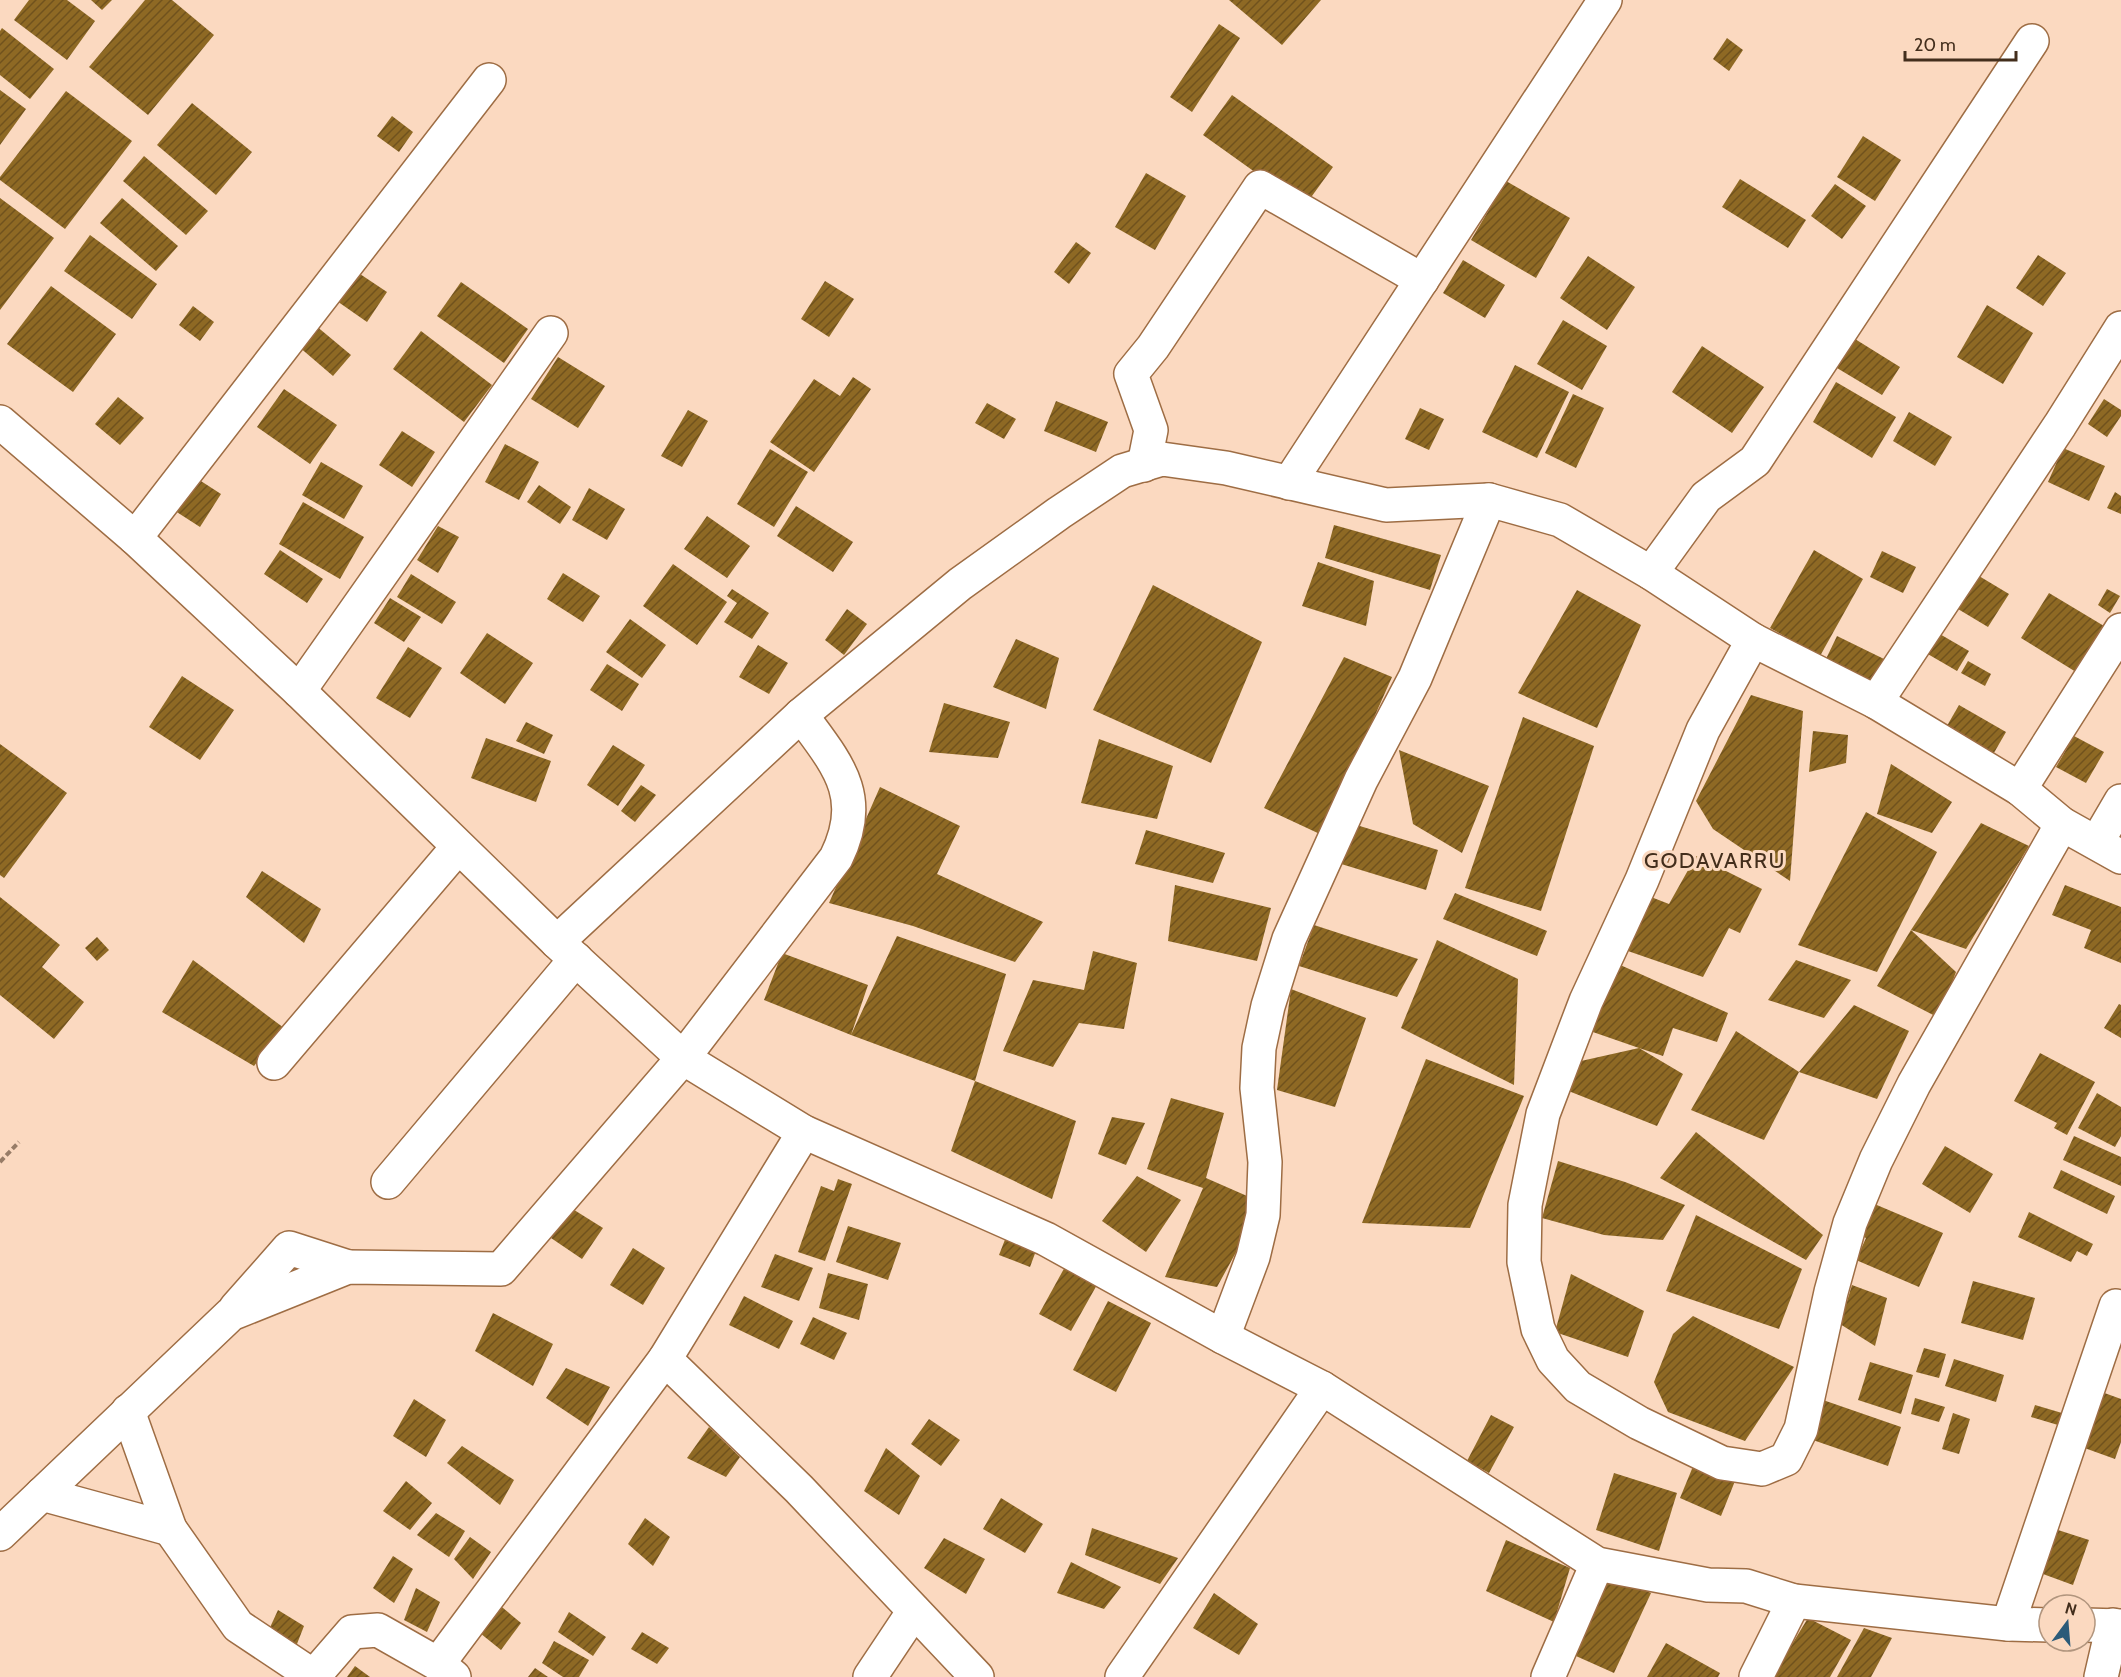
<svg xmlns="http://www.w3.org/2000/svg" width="2121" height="1677" viewBox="0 0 2121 1677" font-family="Cabin,sans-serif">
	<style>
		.building { fill: url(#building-hatch) }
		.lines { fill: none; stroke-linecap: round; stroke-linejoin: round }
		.minor-casing { stroke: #9e6d44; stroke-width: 36 }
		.secondary-casing { stroke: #9e6d44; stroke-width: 36 }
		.path { stroke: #977c67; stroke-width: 4; stroke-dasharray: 6 3; stroke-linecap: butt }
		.minor { stroke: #fff; stroke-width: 33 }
		.secondary { stroke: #fff; stroke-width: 33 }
		.labels { text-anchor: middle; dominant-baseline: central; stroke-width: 6; stroke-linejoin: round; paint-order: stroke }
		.quarter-label { font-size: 22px; letter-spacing: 1.5px; fill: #432e1c; stroke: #fbd9c0 }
	</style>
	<defs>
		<pattern id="building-hatch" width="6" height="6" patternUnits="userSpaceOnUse" patternTransform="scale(1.5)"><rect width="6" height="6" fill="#8e6924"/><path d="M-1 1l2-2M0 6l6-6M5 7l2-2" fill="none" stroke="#70521d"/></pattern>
	</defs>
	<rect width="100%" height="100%" fill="#fbd9c0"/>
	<g class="building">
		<path d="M29,0H67L95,21L67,60L14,20Z"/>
		<path d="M91,0H112L102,10Z"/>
		<path d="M145,0H172L214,35L148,115L89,67Z"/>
		<path d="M1229,0H1321L1282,45Z"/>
		<path d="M1219,24L1240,38L1192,112L1170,97Z"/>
		<path d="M2,28L54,69L30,99L0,75V31Z"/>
		<path d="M1727,38L1743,50L1729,71L1713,59Z"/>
		<path d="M0,90L26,109L0,145Z"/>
		<path d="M66,91L132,141L65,229L0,180V177Z"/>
		<path d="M1232,95L1333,167L1304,207L1203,135Z"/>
		<path d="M192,103L252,152L216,195L157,145Z"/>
		<path d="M392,116L413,132L399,152L377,136Z"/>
		<path d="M1863,136L1901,160L1875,201L1837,177Z"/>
		<path d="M144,156L208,211L186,235L123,181Z"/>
		<path d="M1146,173L1186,196L1155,250L1115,227Z"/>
		<path d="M1740,179L1806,220L1788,248L1722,207Z"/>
		<path d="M1506,181L1570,218L1536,278L1471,240Z"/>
		<path d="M1835,184L1866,206L1842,239L1811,216Z"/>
		<path d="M0,198L54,238L0,310Z"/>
		<path d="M122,198L178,246L156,271L100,223Z"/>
		<path d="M90,235L157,284L132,319L64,271Z"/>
		<path d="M1076,242L1091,253L1069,284L1054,272Z"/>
		<path d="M2038,255L2066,273L2043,306L2016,288Z"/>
		<path d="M1588,256L1635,287L1607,330L1560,298Z"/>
		<path d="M1463,260L1505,285L1485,318L1443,293Z"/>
		<path d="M354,270L387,292L367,322L334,299Z"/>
		<path d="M825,281L854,299L829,337L801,319Z"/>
		<path d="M461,282L528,329L504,363L437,316Z"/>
		<path d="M51,286L116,334L73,392L7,344Z"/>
		<path d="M1987,305L2033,333L2003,384L1957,357Z"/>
		<path d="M193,306L214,322L200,341L179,325Z"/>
		<path d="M1563,320L1607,346L1582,390L1537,364Z"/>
		<path d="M315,325L351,355L333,376L298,346Z"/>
		<path d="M421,331L492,385L464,422L393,369Z"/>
		<path d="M1855,339L1900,367L1882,395L1837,368Z"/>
		<path d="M1702,346L1764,387L1732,433L1672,392Z"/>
		<path d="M558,357L605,386L578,428L531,399Z"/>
		<path d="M1515,365L1569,392L1537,458L1482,432Z"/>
		<path d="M853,377L871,389L814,472L770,442L814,379L840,396Z"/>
		<path d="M1836,382L1896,417L1872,458L1813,422Z"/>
		<path d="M284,389L337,425L310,464L257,427Z"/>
		<path d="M1573,394L1604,408L1576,468L1545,453Z"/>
		<path d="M118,397L144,418L120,445L95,424Z"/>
		<path d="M2104,399L2121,410V416L2107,437L2088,424Z"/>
		<path d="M1056,401L1108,422L1096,452L1044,431Z"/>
		<path d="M987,403L1016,419L1004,439L975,423Z"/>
		<path d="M1420,408L1444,419L1429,450L1405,439Z"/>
		<path d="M688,410L708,421L682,467L661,456Z"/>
		<path d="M1909,412L1952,437L1935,466L1893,441Z"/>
		<path d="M402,431L435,452L412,487L379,465Z"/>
		<path d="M505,444L539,462L519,500L485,482Z"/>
		<path d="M2063,448L2105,466L2089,501L2048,482Z"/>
		<path d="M770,449L808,472L774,527L737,504Z"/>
		<path d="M321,462L363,486L344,519L302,495Z"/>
		<path d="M190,474L221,494L200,527L169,507Z"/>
		<path d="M539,485L571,507L560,524L527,502Z"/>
		<path d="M589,488L625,509L607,540L572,520Z"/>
		<path d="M2115,492L2121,496V514L2107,508Z"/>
		<path d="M303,502L364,537L340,579L279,544Z"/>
		<path d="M796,506L853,542L833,572L777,536Z"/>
		<path d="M707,516L750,546L727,578L684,549Z"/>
		<path d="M1334,525L1441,555L1430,590L1325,558Z"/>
		<path d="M438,526L459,537L438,573L417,560Z"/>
		<path d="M280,550L323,579L307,603L264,574Z"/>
		<path d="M1814,550L1863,579L1820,656L1770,628Z"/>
		<path d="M1882,551L1916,567L1903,593L1870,577Z"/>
		<path d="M1318,562L1374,581L1366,626L1302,606Z"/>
		<path d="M673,564L727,602L697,645L643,606Z"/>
		<path d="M563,573L600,596L583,622L547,599Z"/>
		<path d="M1974,573L2009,594L1988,627L1953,606Z"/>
		<path d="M411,574L456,602L442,624L397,597Z"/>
		<path d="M1153,585L1262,642L1211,763L1093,710Z"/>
		<path d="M732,589L769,613L752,639L724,622L737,603L727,596Z"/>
		<path d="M2107,589L2120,596L2110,613L2098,605Z"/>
		<path d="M1577,590L1641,625L1597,728L1518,693Z"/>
		<path d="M2049,593L2104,626L2076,672L2021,638Z"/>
		<path d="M390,598L421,617L404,642L374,623Z"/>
		<path d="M847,609L867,624L844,655L825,640Z"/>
		<path d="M630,619L666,645L642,678L606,652Z"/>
		<path d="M487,633L533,663L505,704L460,673Z"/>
		<path d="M1938,633L1969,651L1957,671L1926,653Z"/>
		<path d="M1837,636L1884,659L1871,684L1825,661Z"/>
		<path d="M1016,639L1059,658L1046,709L993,687Z"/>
		<path d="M758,645L788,663L769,694L739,677Z"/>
		<path d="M408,647L442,668L410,718L376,698Z"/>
		<path d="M1344,657L1392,677L1322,835L1264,808Z"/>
		<path d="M1968,661L1991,674L1985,686L1961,673Z"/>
		<path d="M607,664L639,684L622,711L590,690Z"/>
		<path d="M182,676L234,710L200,760L149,727Z"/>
		<path d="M1751,695L1803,711L1790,881L1713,829L1696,801Z"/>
		<path d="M944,703L1010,722L998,758L929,752Z"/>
		<path d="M1959,705L2006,732L1991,758L1944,731Z"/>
		<path d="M1523,717L1594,746L1541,911L1465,888Z"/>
		<path d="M526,722L553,735L544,754L516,741Z"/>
		<path d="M1813,731L1848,735L1846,763L1809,772Z"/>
		<path d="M2074,736L2104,752L2086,783L2056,767Z"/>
		<path d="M486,738L551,761L536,802L471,778Z"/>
		<path d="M1099,739L1173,766L1157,819L1081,803Z"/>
		<path d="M0,744L67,793L4,878L0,875Z"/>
		<path d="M613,745L645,765L618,806L587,785Z"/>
		<path d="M1399,750L1489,786L1462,853L1413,824Z"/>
		<path d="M1891,764L1952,802L1932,833L1877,814Z"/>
		<path d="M641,785L656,795L635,822L621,811Z"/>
		<path d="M880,787L960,826L937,874L1043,922L1015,962L913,926L829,903Z"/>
		<path d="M1866,812L1937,852L1877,972L1798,945Z"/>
		<path d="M1350,823L1438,850L1426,890L1338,863Z"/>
		<path d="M1981,823L2029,846L1966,949L1911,930Z"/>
		<path d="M1146,830L1225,853L1213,883L1135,864Z"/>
		<path d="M1696,856L1762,889L1740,933L1729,928L1703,977L1625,950L1651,897L1669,904Z"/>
		<path d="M262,871L321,909L304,943L246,897Z"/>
		<path d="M1175,885L1271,908L1257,961L1168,941Z"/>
		<path d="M2065,885L2121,907V963L2084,948L2091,930L2052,915Z"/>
		<path d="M1455,893L1547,931L1537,956L1443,919Z"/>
		<path d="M0,897L60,945L42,967L84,1002L54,1039L0,995Z"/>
		<path d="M1314,925L1418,959L1397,997L1299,966Z"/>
		<path d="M1911,930L1956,972L1939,1018L1877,986Z"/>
		<path d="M897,936L1006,974L975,1081L1076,1121L1052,1199L951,1151L975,1081L851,1035L764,1000L782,953L868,985L851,1035Z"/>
		<path d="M97,937L109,950L97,961L85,948Z"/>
		<path d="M1437,940L1518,979L1514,1085L1401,1028Z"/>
		<path d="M1093,951L1137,963L1124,1029L1079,1023L1053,1067L1003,1051L1033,980L1084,990Z"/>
		<path d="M193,960L284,1028L254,1066L162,1012Z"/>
		<path d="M1796,960L1851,980L1824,1018L1768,1000Z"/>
		<path d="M1618,964L1728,1013L1717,1042L1673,1028L1663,1056L1639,1048L1683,1074L1657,1126L1566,1090L1581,1061L1639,1048L1590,1031Z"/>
		<path d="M1291,989L1366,1018L1335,1107L1277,1090Z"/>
		<path d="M2119,1004L2121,1005V1038L2104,1028Z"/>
		<path d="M1854,1005L1909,1031L1877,1099L1799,1072Z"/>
		<path d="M1736,1031L1799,1072L1764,1140L1691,1110Z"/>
		<path d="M2040,1053L2095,1082L2067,1135L2054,1128L2057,1123L2014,1101Z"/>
		<path d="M1426,1059L1524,1096L1470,1228L1362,1223Z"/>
		<path d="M2097,1093L2121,1107V1136L2115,1147L2078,1128Z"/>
		<path d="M1171,1098L1224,1113L1206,1178L1263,1203L1217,1287L1165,1277L1203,1188L1147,1169Z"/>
		<path d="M1112,1117L1145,1123L1126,1165L1098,1154Z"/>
		<path d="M1696,1132L1823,1235L1806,1260L1660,1178Z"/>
		<path d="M2074,1136L2121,1157V1186L2063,1160Z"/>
		<path d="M1945,1146L1993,1174L1970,1213L1922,1184Z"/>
		<path d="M1558,1161L1625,1182L1685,1205L1663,1240L1604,1235L1542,1218Z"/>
		<path d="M2061,1170L2115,1196L2107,1214L2053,1188Z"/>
		<path d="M1137,1176L1181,1200L1146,1252L1102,1221Z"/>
		<path d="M838,1179L852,1184L825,1261L798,1252L821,1186L834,1191Z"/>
		<path d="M1865,1200L1943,1233L1919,1287L1856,1260L1866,1238L1851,1232Z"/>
		<path d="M571,1208L603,1228L582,1259L551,1238Z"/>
		<path d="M2029,1212L2093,1244L2087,1256L2077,1251L2071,1262L2018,1237Z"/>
		<path d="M1696,1215L1802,1269L1779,1329L1666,1291Z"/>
		<path d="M848,1226L901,1243L888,1280L836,1262Z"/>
		<path d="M1006,1237L1037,1248L1030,1267L999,1255Z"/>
		<path d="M633,1248L665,1268L643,1305L610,1285Z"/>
		<path d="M775,1254L813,1268L799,1301L761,1287Z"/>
		<path d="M1066,1265L1098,1283L1071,1331L1039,1314Z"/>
		<path d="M828,1273L868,1284L859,1320L819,1308Z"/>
		<path d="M1571,1274L1644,1311L1628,1357L1555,1332Z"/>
		<path d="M1973,1281L2035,1298L2023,1340L1961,1323Z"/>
		<path d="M1852,1285L1887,1298L1875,1346L1840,1324Z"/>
		<path d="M744,1296L793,1321L779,1349L729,1325Z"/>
		<path d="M1108,1301L1151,1323L1116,1392L1073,1370Z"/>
		<path d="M493,1313L553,1344L533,1386L475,1351Z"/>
		<path d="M1693,1316L1794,1367L1745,1441L1668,1412L1654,1382L1673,1334Z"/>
		<path d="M813,1317L847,1333L834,1360L800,1344Z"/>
		<path d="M1924,1348L1946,1354L1939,1378L1916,1372Z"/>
		<path d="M1954,1359L2004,1375L1996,1402L1945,1386Z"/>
		<path d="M1870,1362L1913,1375L1901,1414L1858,1400Z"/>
		<path d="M566,1368L610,1387L588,1426L546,1398Z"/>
		<path d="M2099,1391L2121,1399V1442L2115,1459L2079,1446Z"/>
		<path d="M1915,1398L1945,1407L1939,1422L1911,1414Z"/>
		<path d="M414,1399L446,1420L426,1457L393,1436Z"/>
		<path d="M1823,1400L1901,1427L1888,1466L1810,1439Z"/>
		<path d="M2035,1405L2062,1413L2058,1425L2031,1417Z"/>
		<path d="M1953,1413L1970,1419L1959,1454L1942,1449Z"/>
		<path d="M1491,1415L1514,1427L1489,1473L1467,1461Z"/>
		<path d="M929,1419L960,1440L941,1466L911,1444Z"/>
		<path d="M709,1427L740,1457L726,1477L687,1458Z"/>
		<path d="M462,1446L514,1480L500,1505L447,1463Z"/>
		<path d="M886,1448L920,1476L899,1515L864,1491Z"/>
		<path d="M1694,1464L1735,1481L1721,1516L1680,1498Z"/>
		<path d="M1614,1473L1677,1493L1659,1551L1596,1530Z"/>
		<path d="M406,1481L432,1503L410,1530L383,1511Z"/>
		<path d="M1001,1498L1043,1524L1025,1553L983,1529Z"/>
		<path d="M436,1513L465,1531L449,1557L417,1535Z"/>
		<path d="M645,1518L670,1537L653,1566L628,1544Z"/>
		<path d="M1092,1528L1178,1558L1160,1584L1085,1555Z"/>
		<path d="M2058,1530L2089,1540L2073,1585L2043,1574Z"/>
		<path d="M470,1537L491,1552L473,1579L454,1559Z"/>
		<path d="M944,1538L985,1559L966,1594L924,1568Z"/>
		<path d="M1506,1540L1570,1568L1554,1622L1486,1591Z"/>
		<path d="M393,1556L413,1569L394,1603L373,1588Z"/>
		<path d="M1071,1562L1121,1587L1104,1609L1057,1593Z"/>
		<path d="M1604,1572L1651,1593L1614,1673L1567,1652Z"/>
		<path d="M416,1588L440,1602L427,1632L404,1620Z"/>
		<path d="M1214,1593L1258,1624L1239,1655L1193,1628Z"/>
		<path d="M497,1603L521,1623L501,1650L475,1629Z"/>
		<path d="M278,1610L304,1626L295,1649L267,1634Z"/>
		<path d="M569,1612L606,1637L593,1656L558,1632Z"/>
		<path d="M1808,1618L1851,1640L1830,1677H1772Z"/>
		<path d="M1864,1628L1892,1638L1871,1677H1837Z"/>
		<path d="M642,1632L669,1648L657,1664L631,1649Z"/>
		<path d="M554,1641L589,1660L579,1677H563L542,1663Z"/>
		<path d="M1666,1643L1720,1673L1718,1677H1647Z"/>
		<path d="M355,1666L370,1677H347Z"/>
		<path d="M535,1668L548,1677H528Z"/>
	</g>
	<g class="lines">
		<defs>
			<g id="minor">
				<path d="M1144,465L1151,430L1131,374L1153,347L1260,187L1422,280"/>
				<path d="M1289,483L1605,0"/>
				<path d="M135,538L489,80"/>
				<path d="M1651,573L1706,497L1755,461L2032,41"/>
				<path d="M1753,640L1703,730L1642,880L1586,1001L1543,1114L1525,1205L1524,1262L1538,1329L1553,1360L1578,1387L1639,1423L1722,1463L1762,1469L1786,1459L1801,1429L1831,1292L1850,1223L1876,1160L1914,1084L2062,824"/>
				<path d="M299,691L551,333"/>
				<path d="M1876,702L2060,425L2121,328"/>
				<path d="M2020,789L2121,630"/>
				<path d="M2097,842L2121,801"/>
				<path d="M557,942L801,715L960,584L1059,513L1122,471L1162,459L1226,468L1386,505L1489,500L1560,520L1651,573L1753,640L1876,702L2020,789L2062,824L2121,857"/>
				<path d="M274,1063L458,847"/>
				<path d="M388,1182L576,959"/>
				<path d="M236,1308L289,1248L348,1267"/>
				<path d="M1223,1337L1253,1257L1263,1215L1265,1162L1257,1088L1259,1048L1268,1006L1289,939L1361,780L1415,678L1489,500"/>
				<path d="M665,1359L799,1489L977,1677"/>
				<path d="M128,1411L170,1529L238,1626L313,1676"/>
				<path d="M42,1494L170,1529"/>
				<path d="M0,1534L231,1314L348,1267L501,1269L683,1058L836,858C867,796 837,764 801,715"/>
				<path d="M2008,1624L2116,1306"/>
				<path d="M438,1664L665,1359L804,1132"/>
				<path d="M313,1677L352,1632L378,1630L438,1664L454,1677"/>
				<path d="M870,1677L914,1611"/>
				<path d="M1122,1677L1322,1388"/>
				<path d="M1548,1677L1597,1564"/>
				<path d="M1756,1677L1794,1601"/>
				<path d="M2101,1677L2113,1625"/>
			</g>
			<g id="secondary">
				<path d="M0,422L135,538L299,691L557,942L683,1058L804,1132L1046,1239L1223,1337L1322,1388L1597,1564L1708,1585L1746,1586L1794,1601L2008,1624L2049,1625"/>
				<path d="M2085,1625L2121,1626"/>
			</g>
		</defs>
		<use href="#minor" class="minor-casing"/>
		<use href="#secondary" class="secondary-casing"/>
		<path class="path" d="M0,1162L19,1142"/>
		<use href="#minor" class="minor"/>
		<use href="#secondary" class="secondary"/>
	</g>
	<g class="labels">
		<g class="quarter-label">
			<text x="1715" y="860">GODAVARRU</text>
		</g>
	</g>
	<g transform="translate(2067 1623) rotate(16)"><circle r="28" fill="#fbd9c0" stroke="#b1957e" stroke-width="1.5"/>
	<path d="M0-4.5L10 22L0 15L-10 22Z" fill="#2c5b79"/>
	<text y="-9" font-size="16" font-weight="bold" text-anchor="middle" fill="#432e1c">N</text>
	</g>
	<path d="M1905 51v9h111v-9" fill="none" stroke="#432e1c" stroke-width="3"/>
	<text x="1914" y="51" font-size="18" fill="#432e1c" stroke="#fbd9c0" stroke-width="4.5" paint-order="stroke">20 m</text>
</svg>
